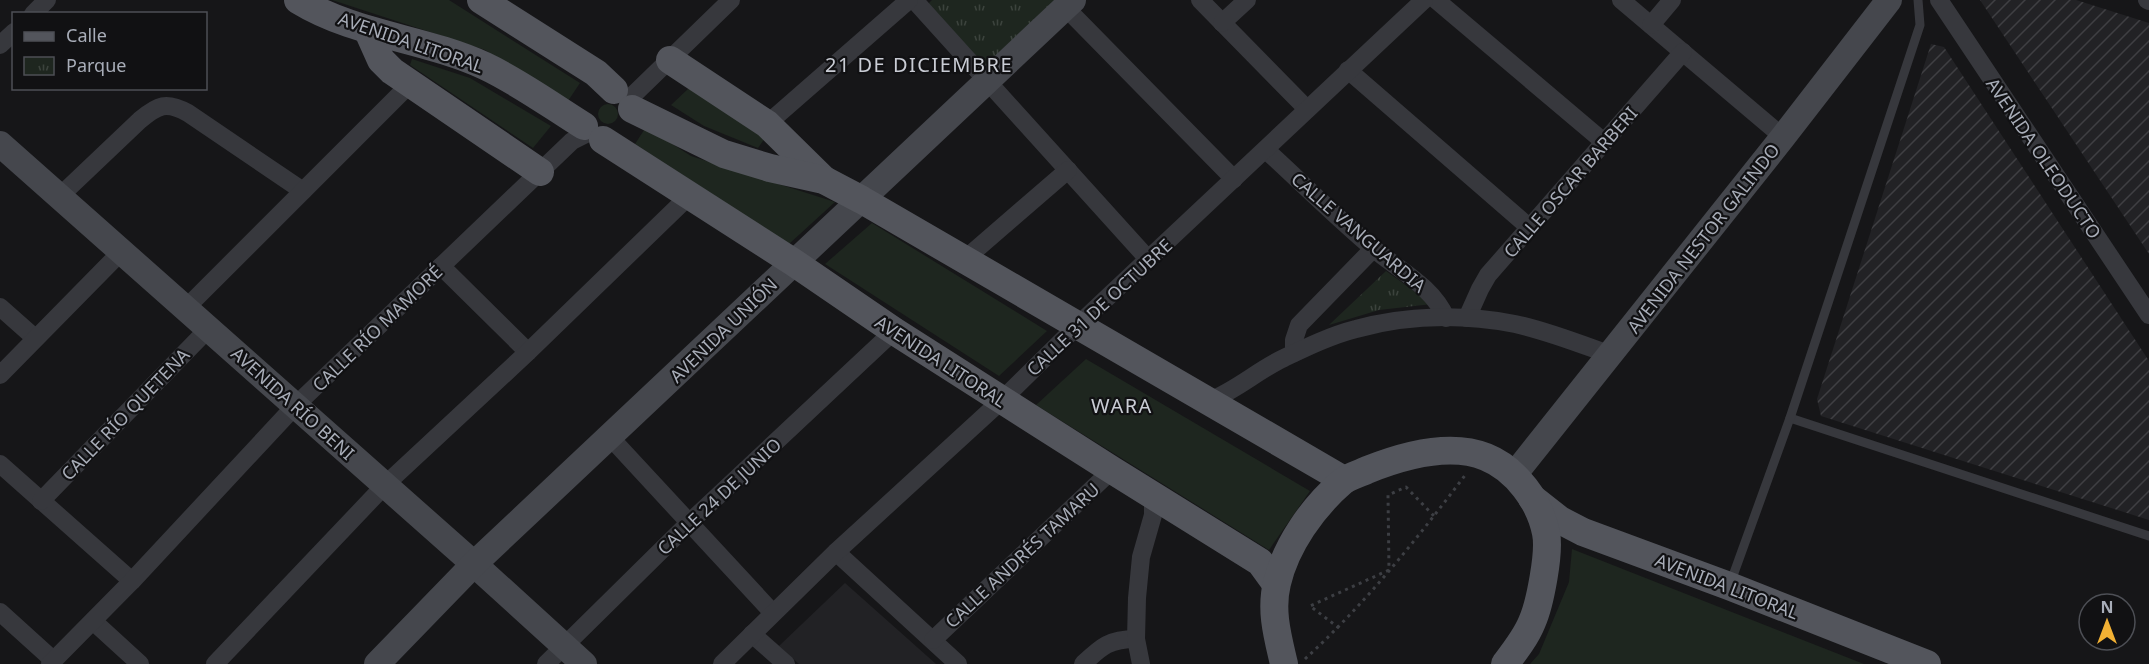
<svg xmlns="http://www.w3.org/2000/svg" width="2149" height="664" viewBox="0 0 2149 664" font-family="'Noto Sans',sans-serif">
	<style>
		.built { fill: #222225 }
		.industrial { fill: url(#industrial-furrows) }
		.grass { fill: #1e261f }
		.park { fill: url(#park-tufts) }
		.lines { fill: none; stroke-linecap: round; stroke-linejoin: round }
		.path { stroke: #3d3f44; stroke-width: 3; stroke-dasharray: 3 4.5; stroke-linecap: butt }
		.lane { stroke: #37383d; stroke-width: 9 }
		.street { stroke: #37383d; stroke-width: 18 }
		.secondary { stroke: #45474d; stroke-width: 26 }
		.primary { stroke: #53555c; stroke-width: 28 }
		.labels { text-anchor: middle; dominant-baseline: central; stroke-width: 4.5; stroke-linejoin: round; paint-order: stroke }
		.street-label { font-size: 18px; fill: #a8adb8; stroke: #111113 }
		.neighbourhood-label { font-size: 20px; letter-spacing: 1.5px; fill: #c9ccd4; stroke: #111113 }
	</style>
	<defs>
		<pattern id="industrial-furrows" width="10" height="10" patternUnits="userSpaceOnUse" patternTransform="scale(1.5)"><rect width="10" height="10" fill="#222225"/><path d="M-1 1l2-2M0 10L10 0M9 11l2-2" fill="none" stroke="#3f3f43"/></pattern>
		<pattern id="park-tufts" width="24" height="20" patternUnits="userSpaceOnUse" patternTransform="scale(1.5)"><rect width="24" height="20" fill="#1e261f"/><path d="M3 7l-1-3M5 7V3M7 7l1-3M15 17l-1-3M17 17v-4M19 17l1-3" fill="none" stroke="#3c433d"/></pattern>
	</defs>
	<rect width="100%" height="100%" fill="#161618"/>
	<path class="built" d="M845,583L936,664H799L779,646Z"/>
	<g class="industrial">
		<path d="M1980,0H2076L2149,23V254Z"/>
		<path d="M1931,44L1944,47L2149,361V520L1821,416L1817,399Z"/>
	</g>
	<g class="grass">
		<path d="M332,0H449L580,83L568,101L485,50Z"/>
		<path d="M412,59L470,78L551,126L533,148L410,65Z"/>
		<path d="M689,88L765,138L758,148L704,126L671,105Z"/>
		<circle cx="608" cy="114" r="10"/>
		<path d="M646,127L691,156L835,202L789,244L635,144Z"/>
		<path d="M872,223L1047,331L999,376L825,264Z"/>
		<path d="M1086,359L1310,491L1269,550L1036,405Z"/>
		<path d="M1572,549L1864,664H1530L1539,654L1569,582Z"/>
	</g>
	<g class="park">
		<path d="M932,0H1056L991,74L926,6Z"/>
		<path d="M1386,271L1432,304L1379,310L1329,325Z"/>
	</g>
	<g class="lines">
		<g class="path">
			<path d="M1339,628L1310,606L1389,570L1388,495L1406,487L1434,516"/>
			<path d="M1305,659C1365,604 1417,539 1466,474"/>
		</g>
		<g class="lane">
			<path d="M1790,418L2149,536"/>
			<path d="M1730,584L1790,418L1920,25L1918,0"/>
		</g>
		<g class="street">
			<path d="M914,0L1149,260"/>
			<path d="M1200,0L1307,109"/>
			<path d="M1436,0L1604,142"/>
			<path d="M1621,0L1783,137"/>
			<path d="M1939,0L2149,315"/>
			<path d="M2147,0L2149,1"/>
			<path d="M1065,7L1234,179"/>
			<path d="M33,14L47,0"/>
			<path d="M1222,23L1247,0"/>
			<path d="M1651,25L1672,0"/>
			<path d="M0,45L14,32"/>
			<path d="M1348,70L1530,228"/>
			<path d="M628,100L731,0"/>
			<path d="M767,124L909,0"/>
			<path d="M1266,150C1302,183 1337,218 1374,249C1399,270 1433,287 1446,318"/>
			<path d="M60,196L140,120C158,105 166,101 188,113L303,191"/>
			<path d="M965,259L1068,170"/>
			<path d="M441,266L528,352"/>
			<path d="M0,307L35,338"/>
			<path d="M186,308L410,84"/>
			<path d="M1467,318L1480,289L1488,275L1683,52"/>
			<path d="M1294,353V340L1299,325L1373,249"/>
			<path d="M0,375L122,251"/>
			<path d="M1209,401C1237,390 1258,370 1284,358C1307,347 1332,335 1356,329C1407,315 1463,314 1515,324C1548,331 1580,344 1611,355"/>
			<path d="M610,437L772,612"/>
			<path d="M0,464L132,581"/>
			<path d="M41,501L209,328"/>
			<path d="M836,552L958,664"/>
			<path d="M0,612L53,660"/>
			<path d="M93,621L140,664"/>
			<path d="M752,634L786,664"/>
			<path d="M933,640L1112,470"/>
			<path d="M50,664L132,581L295,406L572,141L588,133"/>
			<path d="M215,664L385,485L528,352L690,195"/>
			<path d="M546,664L690,522L894,331"/>
			<path d="M722,664L836,552L1002,400L1078,325L1424,0"/>
			<path d="M1083,664C1101,647 1109,639 1136,639"/>
			<path d="M1141,664L1136,639L1137,598L1141,557L1153,515V494"/>
		</g>
		<g class="secondary">
			<path d="M0,144L474,564L584,664"/>
			<path d="M1514,475L1783,137L1889,0"/>
			<path d="M377,664L474,564L1073,0"/>
		</g>
		<g class="primary">
			<path d="M298,0C355,35 424,38 485,66C519,82 552,106 584,126"/>
			<path d="M481,0L596,73L614,90"/>
			<path d="M368,31L381,60L392,71L540,172"/>
			<path d="M670,60L767,124L824,180"/>
			<path d="M632,109L724,154L770,168L824,180L862,200L1344,480"/>
			<path d="M603,140L793,262L894,331L1112,470L1260,562L1276,584"/>
			<path d="M1532,498L1560,520L1583,532L1729,586L1927,664"/>
			<path d="M1284,664C1278,638 1270,611 1277,583C1286,545 1313,507 1342,482C1349,476 1359,474 1367,470C1402,456 1449,442 1486,457C1516,469 1540,502 1546,533C1550,552 1540,604 1532,622C1526,637 1515,651 1505,664"/>
		</g>
	</g>
	<g class="labels">
		<g class="street-label">
			<text transform="translate(411 42) rotate(19)">AVENIDA LITORAL</text>
			<text transform="translate(2044 158) rotate(56)">AVENIDA OLEODUCTO</text>
			<text transform="translate(1570 182) rotate(-49)">CALLE OSCAR BARBERI</text>
			<text transform="translate(1359 232) rotate(41)">CALLE VANGUARDIA</text>
			<text transform="translate(1703 238) rotate(-52)">AVENIDA NESTOR GALINDO</text>
			<text transform="translate(1099 307) rotate(-43)">CALLE 31 DE OCTUBRE</text>
			<text transform="translate(377 328) rotate(-44)">CALLE RÍO MAMORÉ</text>
			<text transform="translate(723 330) rotate(-44)">AVENIDA UNIÓN</text>
			<text transform="translate(941 361) rotate(33)">AVENIDA LITORAL</text>
			<text transform="translate(293 403) rotate(42)">AVENIDA RÍO BENI</text>
			<text transform="translate(125 414) rotate(-46)">CALLE RÍO QUETENA</text>
			<text transform="translate(719 496) rotate(-43)">CALLE 24 DE JUNIO</text>
			<text transform="translate(1022 555) rotate(-43)">CALLE ANDRÉS TAMARU</text>
			<text transform="translate(1727 586) rotate(21)">AVENIDA LITORAL</text>
		</g>
		<g class="neighbourhood-label">
			<text x="919" y="64">21 DE DICIEMBRE</text>
			<text x="1122" y="405">WARA</text>
		</g>
	</g>
	<rect x="12" y="12" width="195" height="78" fill="#111113" stroke="#4d4f55" stroke-width="1.5"/>
	<rect x="24" y="32" width="30" height="9" fill="#53555c" stroke="#4d4f55" stroke-width="1.5"/>
	<text x="66" y="42" font-size="18" fill="#a8adb8">Calle</text>
	<rect x="24" y="57" width="30" height="18" fill="url(#park-tufts)" stroke="#4d4f55" stroke-width="1.5"/>
	<text x="66" y="72" font-size="18" fill="#a8adb8">Parque</text>
	<g transform="translate(2107 622)"><circle r="28" fill="#111113" stroke="#4d4f55" stroke-width="1.5"/>
	<path d="M0-4.5L10 22L0 15L-10 22Z" fill="#f2b134"/>
	<text y="-9" font-size="16" font-weight="bold" text-anchor="middle" fill="#a8adb8">N</text>
	</g>
</svg>
